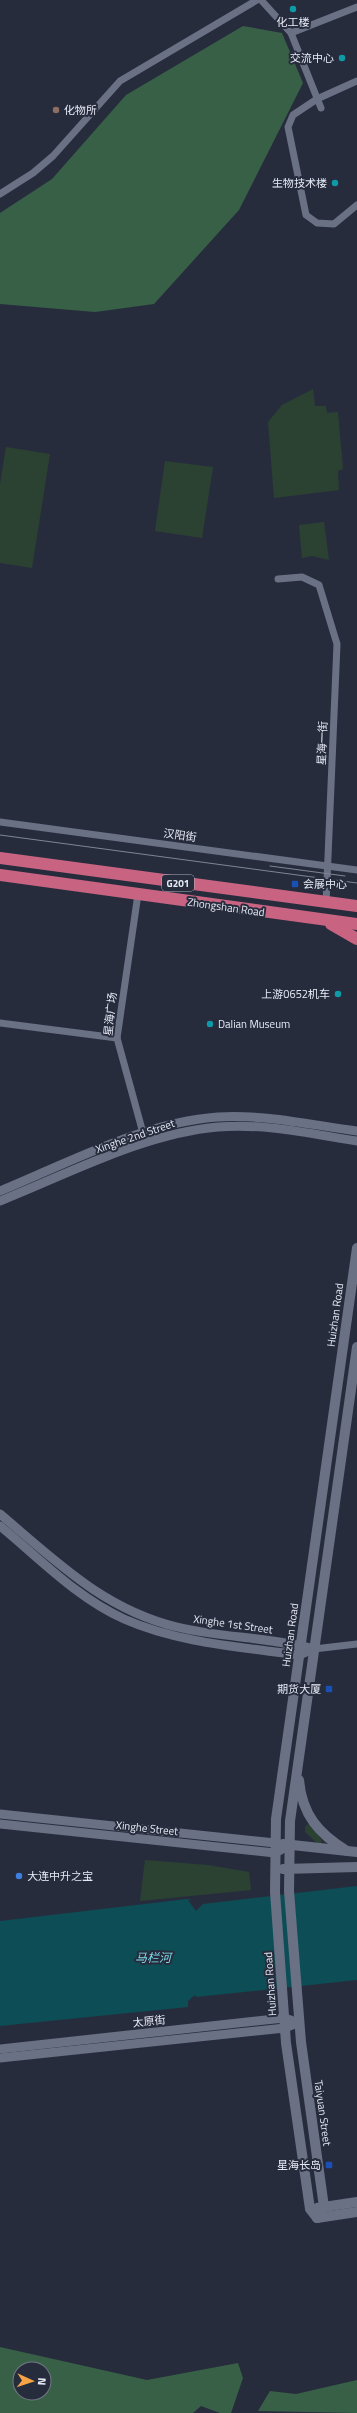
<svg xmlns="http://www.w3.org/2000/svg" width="357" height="2413" viewBox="0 0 357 2413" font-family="'Titillium Web','Noto Sans SC',sans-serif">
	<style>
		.green { fill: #2b4233 }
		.forest { fill: #386047; fill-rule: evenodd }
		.water { fill: #0d4d55 }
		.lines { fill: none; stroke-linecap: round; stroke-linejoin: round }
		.minor { stroke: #6a7184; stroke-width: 7 }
		.tertiary { stroke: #6a7184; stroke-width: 9 }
		.secondary { stroke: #6a7184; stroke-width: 10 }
		.trunk { stroke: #c86482; stroke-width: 12 }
		.tram { stroke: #818593; stroke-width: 1 }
		.culture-dot { fill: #0f9aa8; stroke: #272c3d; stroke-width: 1.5 }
		.education-dot { fill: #8d6e63; stroke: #272c3d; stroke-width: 1.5 }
		.transit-dot { fill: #1a4fb4; stroke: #272c3d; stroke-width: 1.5 }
		.shop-dot { fill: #3f7fe0; stroke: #272c3d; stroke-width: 1.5 }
		.labels { text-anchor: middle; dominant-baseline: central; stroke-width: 4; stroke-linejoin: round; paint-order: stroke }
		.shield { fill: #272c3d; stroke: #adb1be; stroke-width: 1 }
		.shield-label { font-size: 10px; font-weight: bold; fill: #e7eaf6 }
		.poi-label { font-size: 11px; fill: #e7eaf6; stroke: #272c3d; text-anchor: end }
		.street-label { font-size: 11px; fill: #e7eaf6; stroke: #272c3d }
		.water-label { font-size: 12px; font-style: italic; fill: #7fddeb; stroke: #272c3d }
	</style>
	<rect width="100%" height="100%" fill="#272c3d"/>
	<g class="green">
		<path d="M313,389L315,406H326L327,413L338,412L343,469L338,471L339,490L274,498L268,422L282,405Z"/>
		<path d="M6,447L50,454L32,568L0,563V484Z"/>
		<path d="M165,461L213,467L202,538L155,531Z"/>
		<path d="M324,522L329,560L312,556L302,558L299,525Z"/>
		<path d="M308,1824L322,1840L321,1843H317L305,1832V1827Z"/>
		<path d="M145,1860L208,1865L249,1872L251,1890L140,1901Z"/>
	</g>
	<g class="forest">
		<path d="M243,26L282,33L303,83L239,210L154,304L95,312L0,304V213L52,179L126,95Z"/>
		<path d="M0,2347L147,2380L238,2363L243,2378L231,2413H220L201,2406L193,2413H0ZM20,2369H44V2393H20Z"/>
		<path d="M357,2380V2413L258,2411L270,2391L296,2394Z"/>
	</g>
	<path class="water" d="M357,1886V1980L196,1997L195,1995L188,2001V2007L0,2026V1921L187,1899H192L188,1900L196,1911L203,1904Z"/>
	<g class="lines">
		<g class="minor">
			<path d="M261,0L291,33L321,108"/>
			<path d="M291,33L357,7"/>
			<path d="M357,81L317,99L293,115L288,127L306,215L317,223L334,224L357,205"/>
			<path d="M0,194L33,173L53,156L120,81L257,0"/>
			<path d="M278,579L302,577L319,585L337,644L326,904"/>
			<path d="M0,822L357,870"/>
			<path d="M138,894L117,1038L143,1133"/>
			<path d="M0,1023L117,1038"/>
			<path d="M314,1649L357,1644"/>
		</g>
		<g class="tertiary">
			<path d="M0,1191C68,1163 144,1122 218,1117C264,1114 311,1125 357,1131"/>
			<path d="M0,1201C68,1174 145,1133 218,1127C264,1123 311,1134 357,1141"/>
			<path d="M0,1514C56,1561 103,1609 177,1627C222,1638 270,1637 314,1649"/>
			<path d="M0,1526C39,1558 77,1598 124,1619C178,1643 241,1647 299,1655L306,1652"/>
			<path d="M0,1814L275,1843"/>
			<path d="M0,1824L275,1853L290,1845"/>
			<path d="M0,2049L284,2018L291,2020"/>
			<path d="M0,2058L285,2028L299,2022"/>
		</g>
		<g class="secondary">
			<path d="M299,1780C302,1815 319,1834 347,1851"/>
			<path d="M283,1844L357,1852"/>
			<path d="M283,1869L357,1867"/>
			<path d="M317,2208L357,2202"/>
			<path d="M317,2218L310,2209L286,2043L275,1892L276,1819L357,1248"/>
			<path d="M317,2218L324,2207L301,2042L289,1891L290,1821L357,1347"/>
			<path d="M317,2218L357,2212"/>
		</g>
		<g class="trunk">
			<path d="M0,858L357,906"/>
			<path d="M0,875L357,924"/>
			<path d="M331,924L357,939"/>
		</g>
		<g class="tram">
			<path d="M0,835L357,883"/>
			<path d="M270,866L345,876"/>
		</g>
	</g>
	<g class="culture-dot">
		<circle cx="293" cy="9" r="4"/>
		<circle cx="342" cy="58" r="4"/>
		<circle cx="335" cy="183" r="4"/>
		<circle cx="338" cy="994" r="4"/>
		<circle cx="210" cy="1024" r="4"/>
	</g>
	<circle class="education-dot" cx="56" cy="110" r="4"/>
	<g class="transit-dot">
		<rect x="291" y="880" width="8" height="8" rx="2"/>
		<rect x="325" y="1685" width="8" height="8" rx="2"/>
		<rect x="325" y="2161" width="8" height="8" rx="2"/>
	</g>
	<circle class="shop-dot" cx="19" cy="1876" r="4"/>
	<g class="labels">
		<rect class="shield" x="162" y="875" width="32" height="16" rx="3"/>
		<g class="shield-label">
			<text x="178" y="883">G201</text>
		</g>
		<g class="poi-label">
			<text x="293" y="22" text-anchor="middle">化工楼</text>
			<text x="334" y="58">交流中心</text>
			<text x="64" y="110" text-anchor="start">化物所</text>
			<text x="327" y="183">生物技术楼</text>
			<text x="303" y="884" text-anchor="start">会展中心</text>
			<text x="330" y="994">上游0652机车</text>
			<text x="218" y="1024" text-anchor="start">Dalian Museum</text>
			<text x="321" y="1689">期货大厦</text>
			<text x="27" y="1876" text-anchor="start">大连中升之宝</text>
			<text x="321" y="2165">星海长岛</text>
		</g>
		<g class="street-label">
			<text transform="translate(322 743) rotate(-88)">星海一街</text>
			<text transform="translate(180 835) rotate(8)">汉阳街</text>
			<text transform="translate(226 907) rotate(8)">Zhongshan Road</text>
			<text transform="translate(110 1014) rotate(-84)">星海广场</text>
			<text transform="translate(135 1136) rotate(-19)">Xinghe 2nd Street</text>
			<text transform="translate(335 1315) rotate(-82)">Huizhan Road</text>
			<text transform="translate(233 1624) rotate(8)">Xinghe 1st Street</text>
			<text transform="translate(290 1635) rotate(-82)">Huizhan Road</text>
			<text transform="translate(147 1828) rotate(6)">Xinghe Street</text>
			<text transform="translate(270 1984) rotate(-94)">Huizhan Road</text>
			<text transform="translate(149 2021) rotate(-6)">太原街</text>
			<text transform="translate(323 2113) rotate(82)">Taiyuan Street</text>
		</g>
		<g class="water-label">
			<text x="153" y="1957">马栏河</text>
		</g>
	</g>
	<g transform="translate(32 2381) rotate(93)"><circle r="19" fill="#272c3d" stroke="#747887"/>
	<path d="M0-3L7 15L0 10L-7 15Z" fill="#f5a345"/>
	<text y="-6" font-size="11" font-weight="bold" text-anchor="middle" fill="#e7eaf6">N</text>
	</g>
</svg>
